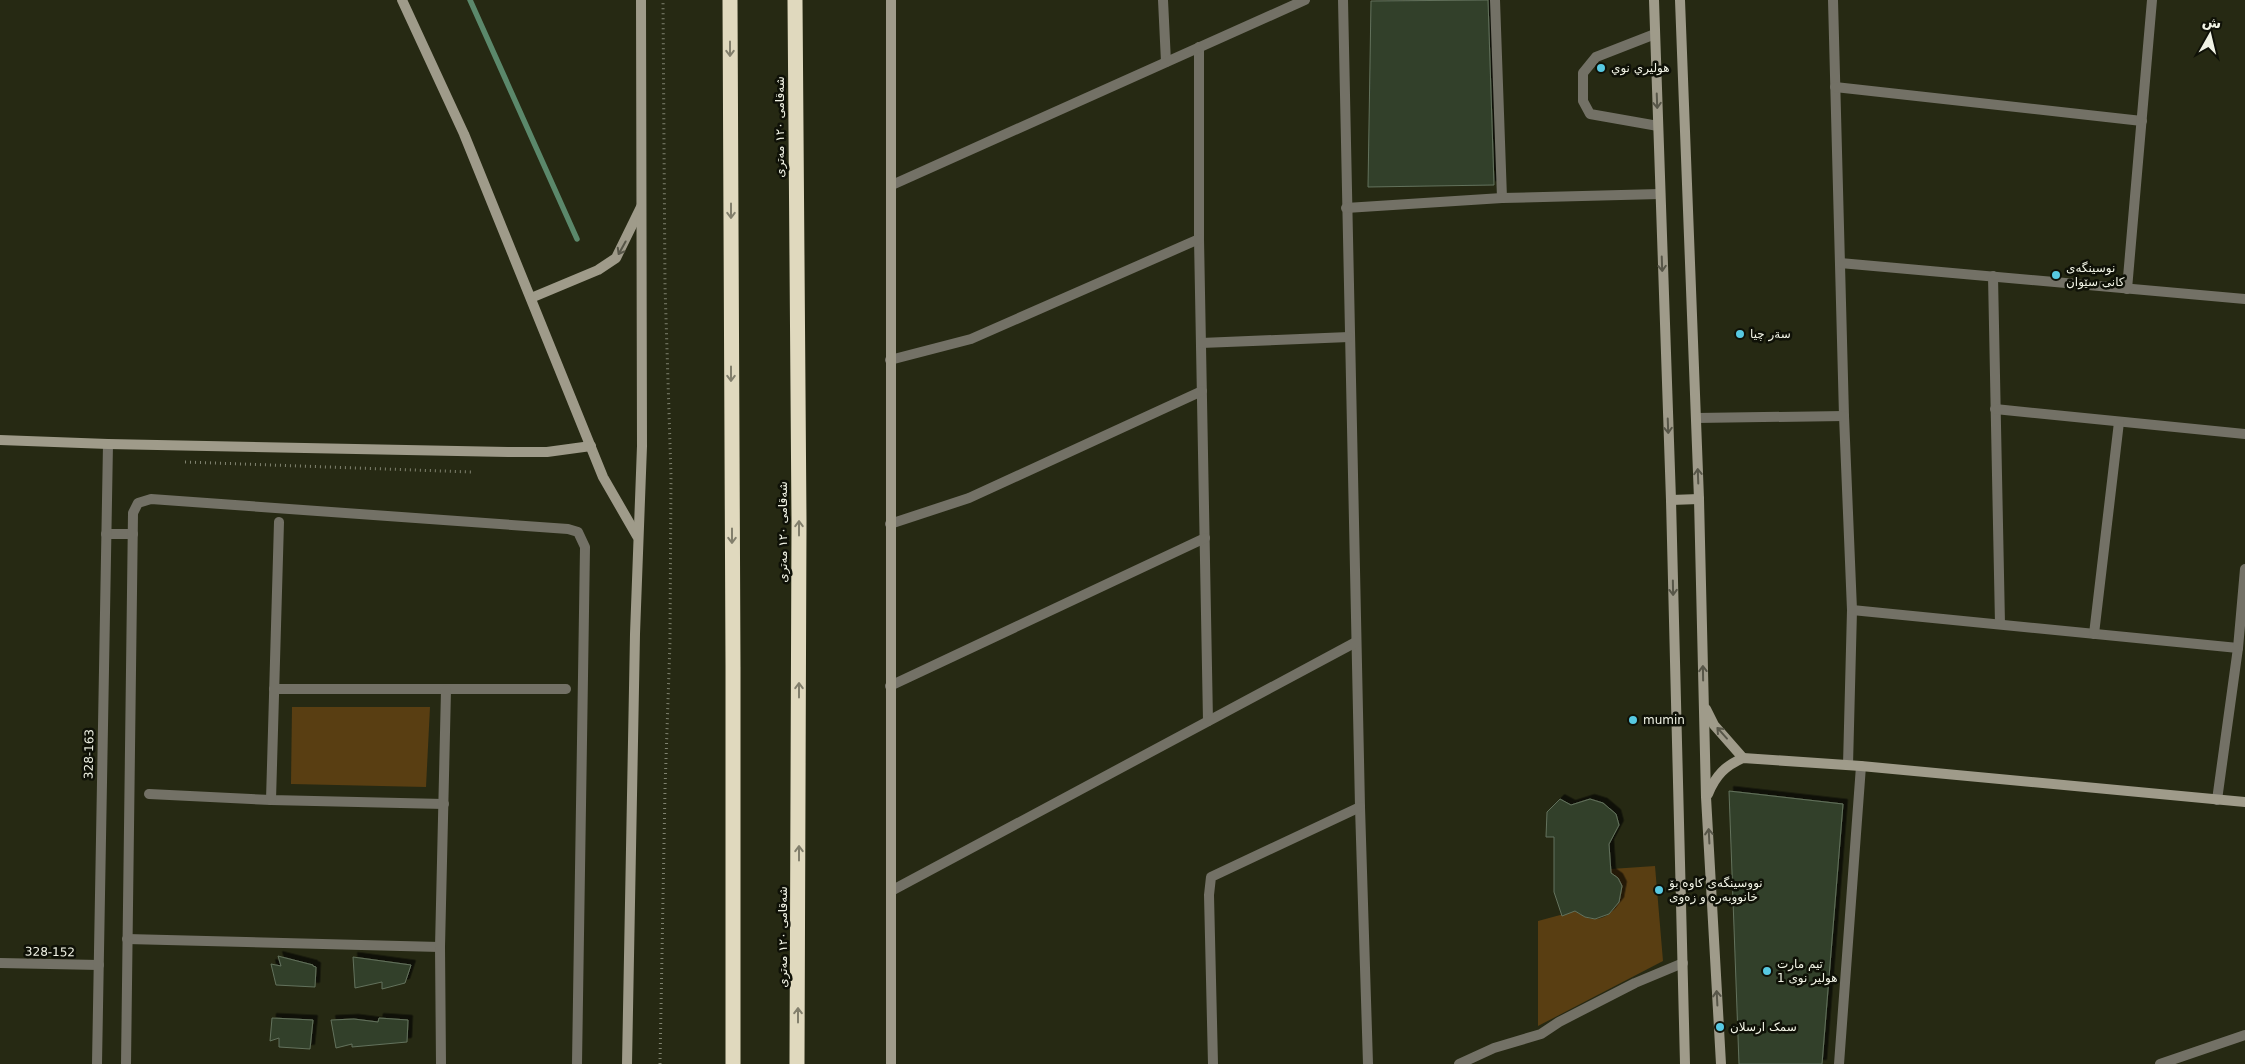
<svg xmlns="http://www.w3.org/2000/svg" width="2245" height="1064" viewBox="0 0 2245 1064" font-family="'DejaVu Sans',Cairo,sans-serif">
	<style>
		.green { fill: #593e12 }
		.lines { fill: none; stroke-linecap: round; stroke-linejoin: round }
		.stream { stroke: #5b886b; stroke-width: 5.5 }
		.building { fill: #32402c; stroke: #63725c; filter: url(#shadow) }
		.path { stroke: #808370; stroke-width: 3; stroke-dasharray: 1 4; stroke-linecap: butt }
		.lane { stroke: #737166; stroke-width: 10 }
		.street { stroke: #737166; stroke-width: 10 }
		.secondary { stroke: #9f9b8a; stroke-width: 10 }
		.highway { stroke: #e0d9be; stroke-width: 15 }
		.oneway { stroke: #827f6c }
		.oneway2 { stroke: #575648 }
		.poi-dot { fill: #57c9e2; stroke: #0f1107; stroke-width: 2 }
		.labels { text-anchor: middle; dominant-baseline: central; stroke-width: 5; stroke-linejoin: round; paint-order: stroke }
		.poi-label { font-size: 12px; fill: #f1f3e5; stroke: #0f1107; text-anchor: start }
		.street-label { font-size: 12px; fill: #f1f3e5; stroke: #0f1107 }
	</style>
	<defs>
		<filter id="shadow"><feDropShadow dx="4.5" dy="-4.5" stdDeviation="0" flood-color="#0009"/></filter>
	</defs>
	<rect width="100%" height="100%" fill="#262913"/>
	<g class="green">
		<path d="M292,707H430L426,787L291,784Z"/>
		<path d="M1655,866L1663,961L1538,1026V921L1575,911C1580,914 1586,918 1592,919C1615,921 1633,888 1611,873V869Z"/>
	</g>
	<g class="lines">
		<path class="stream" d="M470,0L577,239"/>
	</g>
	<g class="building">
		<path d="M1488,0L1494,185L1368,187L1371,1Z"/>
		<path d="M1729,791L1843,804L1822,1064H1739Z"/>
		<path d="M1560,799L1571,805L1590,799L1603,803L1616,814L1619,825L1609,844L1611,873L1618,878L1622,886L1619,902L1609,914L1595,919L1585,917L1575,911L1562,916L1554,892V837H1546L1547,812Z"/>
		<path d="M278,956L313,965V966L316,967L315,987L276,985L271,964L281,966Z"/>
		<path d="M353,957L411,965L405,983L382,989V982L355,988Z"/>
		<path d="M272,1018L313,1020L310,1049L279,1047V1038L270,1041Z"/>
		<path d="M379,1018L408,1020L407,1042L352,1047V1044L336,1048L331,1020L354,1019L378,1022Z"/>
	</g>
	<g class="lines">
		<g class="path">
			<path d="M185,462L471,472"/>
			<path d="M660,1064L665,789L670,642L671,476L665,286L663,0"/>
		</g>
		<path class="lane" d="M1655,34L1596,57L1583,73V101L1590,114L1658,126"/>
		<g class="street">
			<path d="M1163,0L1166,62"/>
			<path d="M1343,0L1360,807L1368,1064"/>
			<path d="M1495,0L1502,198"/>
			<path d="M1833,0L1844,416L1852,610L1848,765"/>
			<path d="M1199,47V239L1208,721"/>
			<path d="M1835,87L2142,121"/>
			<path d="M892,185L1305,0"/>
			<path d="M1346,208L1502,198L1660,194"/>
			<path d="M1840,263L2245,299"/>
			<path d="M1993,276L2000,624"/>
			<path d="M2127,289L2152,0"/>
			<path d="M1201,343L1349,337"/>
			<path d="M890,360L971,339L1199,239"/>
			<path d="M1995,409L2245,434"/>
			<path d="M1696,418L1844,416"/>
			<path d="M890,524L969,498L1202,391"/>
			<path d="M106,534H133"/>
			<path d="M1852,610L2238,648"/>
			<path d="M2094,634L2119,422"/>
			<path d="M890,686L1205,538"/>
			<path d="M274,689H566"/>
			<path d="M149,794L271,800L444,804"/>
			<path d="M271,800L279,522"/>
			<path d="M2217,800L2238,648L2245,569"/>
			<path d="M891,891L1356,642"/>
			<path d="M127,939L440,947"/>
			<path d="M0,963L99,965"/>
			<path d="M97,1064L108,444"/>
			<path d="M126,1064L133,513L138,503L151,499L568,529L578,532L585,547L577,1064"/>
			<path d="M441,1064L440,947L446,690"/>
			<path d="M1213,1064L1209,895L1211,877L1360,807"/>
			<path d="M1459,1064L1494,1048L1541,1034L1559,1022L1635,983L1683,963"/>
			<path d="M1839,1064L1861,766"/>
			<path d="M2160,1064L2245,1035"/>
		</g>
		<g class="secondary">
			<path d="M402,0L464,134L603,477L637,536"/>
			<path d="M1654,0L1671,500L1685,1064"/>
			<path d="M1680,0L1699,499L1706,797L1721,1064"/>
			<path d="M531,298L598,270L616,258L641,207"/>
			<path d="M0,440L108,444L508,452H547L591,446"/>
			<path d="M1671,500L1699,499"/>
			<path d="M1706,709L1714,725L1743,758"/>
			<path d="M1708,794C1716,775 1725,766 1743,758L1861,766L2245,802"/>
			<path d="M627,1064L635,634L642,446L641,0"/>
			<path d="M891,1064V0"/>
		</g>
		<g class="highway">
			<path d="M730,0L733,667V1064"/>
			<path d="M795,0L799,521L797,1064"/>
		</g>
	</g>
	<defs><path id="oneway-shaft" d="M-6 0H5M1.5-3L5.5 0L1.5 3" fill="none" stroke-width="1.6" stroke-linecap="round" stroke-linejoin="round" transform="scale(1.25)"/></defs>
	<g class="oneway">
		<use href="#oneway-shaft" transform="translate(730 49) rotate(90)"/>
		<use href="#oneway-shaft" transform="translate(731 211) rotate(90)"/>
		<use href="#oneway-shaft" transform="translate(731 374) rotate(90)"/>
		<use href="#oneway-shaft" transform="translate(799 528) rotate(-90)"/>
		<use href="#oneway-shaft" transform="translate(732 536) rotate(90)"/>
		<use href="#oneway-shaft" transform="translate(799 690) rotate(-90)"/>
		<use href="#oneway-shaft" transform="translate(799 853) rotate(-90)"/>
		<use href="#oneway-shaft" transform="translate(798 1015) rotate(-90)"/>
	</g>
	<g class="oneway2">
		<use href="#oneway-shaft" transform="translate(1657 101) rotate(88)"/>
		<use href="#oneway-shaft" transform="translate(622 248) rotate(119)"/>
		<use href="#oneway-shaft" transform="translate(1662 264) rotate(88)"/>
		<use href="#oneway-shaft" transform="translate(1668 426) rotate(88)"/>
		<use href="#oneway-shaft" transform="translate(1698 476) rotate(-92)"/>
		<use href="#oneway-shaft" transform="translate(1673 588) rotate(89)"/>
		<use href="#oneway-shaft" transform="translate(1703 673) rotate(-91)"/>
		<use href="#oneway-shaft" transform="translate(1722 733) rotate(-132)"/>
		<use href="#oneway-shaft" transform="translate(1709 836) rotate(-93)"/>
		<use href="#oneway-shaft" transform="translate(1717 998) rotate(-93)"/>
	</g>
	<g class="poi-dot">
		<circle cx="1601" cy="68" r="5"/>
		<circle cx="2056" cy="275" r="5"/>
		<circle cx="1740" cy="334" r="5"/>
		<circle cx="1633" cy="720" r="5"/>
		<circle cx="1659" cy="890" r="5"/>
		<circle cx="1767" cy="971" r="5"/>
		<circle cx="1720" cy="1027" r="5"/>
	</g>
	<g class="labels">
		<g class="poi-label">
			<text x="1611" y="68">هوليري نوي</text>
			<text x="2066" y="268">نوسینگەی<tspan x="2066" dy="14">کانی سێوان</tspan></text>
			<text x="1750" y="334">سةر چيا</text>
			<text x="1643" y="720">mumin</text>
			<text x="1669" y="883">نووسینگەی کاوە بۆ<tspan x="1669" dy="14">خانووبەرە و زەوی</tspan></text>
			<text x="1777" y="964">تيم مارت<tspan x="1777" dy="14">هولير نوى 1</tspan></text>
			<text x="1730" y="1027">سمک ارسلان</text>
		</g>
		<g class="street-label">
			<text transform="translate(780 127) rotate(-90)">شەقامی ١٢٠ مەتری</text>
			<text transform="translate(783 532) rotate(-90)">شەقامی ١٢٠ مەتری</text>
			<text transform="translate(89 754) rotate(-89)">328-163</text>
			<text transform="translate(783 937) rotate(-90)">شەقامی ١٢٠ مەتری</text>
			<text transform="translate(50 952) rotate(1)">328-152</text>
		</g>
	</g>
	<g transform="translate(2210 35) rotate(8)" stroke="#0f1107" stroke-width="4" paint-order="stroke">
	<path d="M0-4L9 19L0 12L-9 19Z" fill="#f1f3e5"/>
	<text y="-8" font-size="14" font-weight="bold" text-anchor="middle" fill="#f1f3e5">ش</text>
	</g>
</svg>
